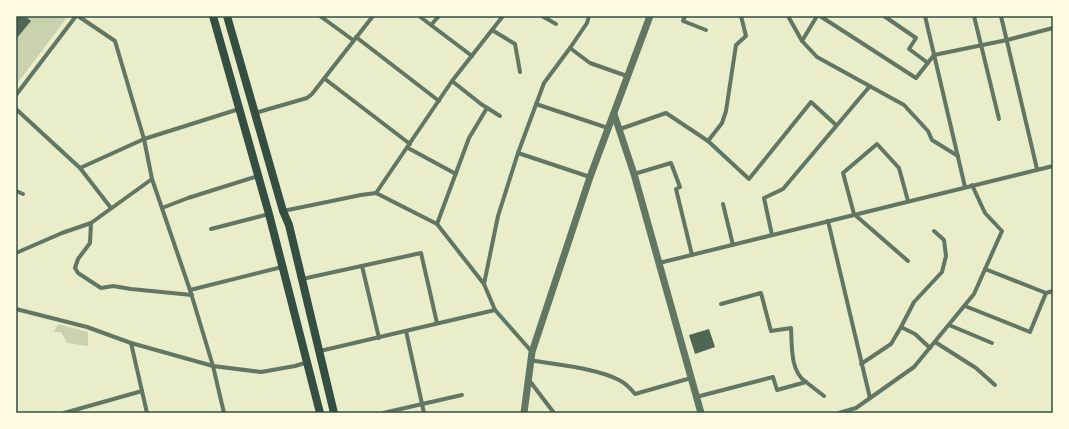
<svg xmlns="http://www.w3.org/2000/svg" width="1069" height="429" viewBox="0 0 1069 429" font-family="'PT Sans Narrow',sans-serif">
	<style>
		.green { fill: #cad2ad }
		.building { fill: #4f6655 }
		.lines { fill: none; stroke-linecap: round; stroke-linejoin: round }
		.minor { stroke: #617663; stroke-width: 4 }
		.tertiary { stroke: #617663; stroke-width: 7 }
		.secondary { stroke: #344e41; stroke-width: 8 }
		.neatline { fill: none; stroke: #344e41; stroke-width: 1.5 }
	</style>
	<rect width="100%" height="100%" fill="#e9edc9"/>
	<g class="green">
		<path d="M16,16H68L16,85Z"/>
		<path d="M58,324L88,332V346L67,343L61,332H54Z"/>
	</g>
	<g class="building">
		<path d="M16,16H25L31,21L16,39Z"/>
		<path d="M709,329L715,347L695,354L689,335Z"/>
	</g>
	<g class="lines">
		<g class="minor">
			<path d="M78,16L115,41L144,139L152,179L190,290L213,366L224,413"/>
			<path d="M320,16L353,40"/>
			<path d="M419,16L472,56"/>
			<path d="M542,16L556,24"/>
			<path d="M685,16L683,21L706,30"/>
			<path d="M788,16L802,41L817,57L904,105L928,131L932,140L958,156"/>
			<path d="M820,16L916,78L934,55L1007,40L1053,28"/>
			<path d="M884,16L916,38L909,49L928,63"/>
			<path d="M925,16L965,187"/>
			<path d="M974,16L999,119"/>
			<path d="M1001,16L1037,169"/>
			<path d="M431,25L439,16"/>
			<path d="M492,30L515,44L520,72"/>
			<path d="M356,37L439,101"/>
			<path d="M802,41L817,16"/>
			<path d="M570,48L590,63L627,76"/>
			<path d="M325,79L410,144"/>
			<path d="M452,81L481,104L500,116"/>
			<path d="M16,95L76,16"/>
			<path d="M536,104L608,128"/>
			<path d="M16,109L80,168L144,139L239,109"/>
			<path d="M255,113L307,98L312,94L373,16"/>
			<path d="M620,129L666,113L708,141L749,179L811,102L836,125"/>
			<path d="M708,141L722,123L726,111L736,45L746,36L741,16"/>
			<path d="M408,148L456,174"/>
			<path d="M518,153L590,177"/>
			<path d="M80,168L111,208"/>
			<path d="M634,174L671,163L680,187L676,189L692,255"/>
			<path d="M16,191L23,194"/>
			<path d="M376,193L452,81L503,16"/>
			<path d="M723,204L733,245"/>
			<path d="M162,208L188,198L258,176"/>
			<path d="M283,211L361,195L376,193L437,224L484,284L495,310L532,352"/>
			<path d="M828,221L870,398"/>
			<path d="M91,223L90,243L78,259L75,268L78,273L101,288L113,286L131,289L192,295"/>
			<path d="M437,224L469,138L487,108"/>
			<path d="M211,229L269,214"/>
			<path d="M772,235L764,198L783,189L870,86"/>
			<path d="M16,253L62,233L91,223L152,179"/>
			<path d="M908,261L854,214L843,173L877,144L899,168L908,201"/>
			<path d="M659,263L1053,166"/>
			<path d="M362,266L379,338"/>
			<path d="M985,269L1046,293L1053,291"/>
			<path d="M302,279L421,253L437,323"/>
			<path d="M484,284L498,216L518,153L544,83L570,48L587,23L589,16"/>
			<path d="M190,290L282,267"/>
			<path d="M721,304L761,293L771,331L791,328C792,345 790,372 806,382"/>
			<path d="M965,306L1030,332L1046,293"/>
			<path d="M16,309L87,327L131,343L213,366L261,372L295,366L308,362"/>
			<path d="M949,325L992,343"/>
			<path d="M406,331L424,413"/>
			<path d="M935,342L976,368L995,385"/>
			<path d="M131,343L147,413"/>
			<path d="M930,348L915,334L901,327L914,302L942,272L946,256L944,240L934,231"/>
			<path d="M320,351L495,310"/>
			<path d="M530,360C557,365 596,368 619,380C625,383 631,389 635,394L691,378"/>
			<path d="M861,364L891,344L901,327"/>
			<path d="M529,380L554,413"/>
			<path d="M696,397L773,377L777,390L806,382L824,396"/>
			<path d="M64,413L142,391"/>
			<path d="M383,413L462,395"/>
			<path d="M839,413L856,408L914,367L974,294L1002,231L985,213L972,185"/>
		</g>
		<g class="tertiary">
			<path d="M614,114L634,174L701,413"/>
			<path d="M524,413L532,352L590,177L650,16"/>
		</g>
		<g class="secondary">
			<path d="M213,16L269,214L320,413"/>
			<path d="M227,16L283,211L289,225L334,413"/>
		</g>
	</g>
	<rect width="1069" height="429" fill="none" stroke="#fefae0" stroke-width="34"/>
	<rect x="17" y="17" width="1035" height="395" class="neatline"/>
</svg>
